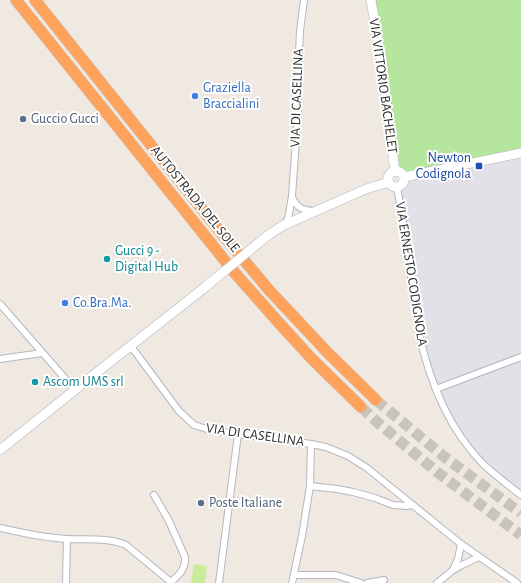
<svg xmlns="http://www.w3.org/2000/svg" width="521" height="583" viewBox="0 0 521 583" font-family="'Alegreya Sans',sans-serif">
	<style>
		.industrial { fill: #e3e1e8 }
		.green { fill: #b6e59e }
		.pitch { fill: #c9ec9a }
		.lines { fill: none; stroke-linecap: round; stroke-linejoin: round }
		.highway-tunnel { stroke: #c8c4bd; stroke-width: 11; stroke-dasharray: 11 5.5; stroke-linecap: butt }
		.street-casing { stroke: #b4b7c1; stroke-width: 8 }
		.secondary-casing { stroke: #b4b7c1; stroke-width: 10 }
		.highway-casing { stroke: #c9c9c9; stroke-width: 12 }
		.street { stroke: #fff; stroke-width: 6 }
		.secondary { stroke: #fff; stroke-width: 9 }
		.highway { stroke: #ffa35c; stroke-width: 11 }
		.secondary-bridge-casing { stroke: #b4b7c1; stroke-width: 10; stroke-linecap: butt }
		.secondary-bridge { stroke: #fff; stroke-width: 9 }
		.shop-dot { fill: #3f7fe0; stroke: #fff; stroke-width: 1.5 }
		.service-dot { fill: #5c6f8a; stroke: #fff; stroke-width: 1.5 }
		.transit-dot { fill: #1a4fb4; stroke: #fff; stroke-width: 1.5 }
		.culture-dot { fill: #0f9aa8; stroke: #fff; stroke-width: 1.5 }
		.labels { text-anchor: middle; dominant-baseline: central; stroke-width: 4; stroke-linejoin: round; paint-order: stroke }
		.street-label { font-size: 14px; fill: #2e2e2e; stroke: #fff }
		.shop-label { font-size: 14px; fill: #366cbe; stroke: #fff; text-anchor: start }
		.service-label { font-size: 14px; fill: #4e5e75; stroke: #fff; text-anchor: start }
		.transit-label { font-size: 14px; fill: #164399; stroke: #fff; text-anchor: end }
		.culture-label { font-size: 14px; fill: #0d838f; stroke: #fff; text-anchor: start }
	</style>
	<rect width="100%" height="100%" fill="#efe9e1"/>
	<path class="industrial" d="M521,153V495L481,462L446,410L419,333L400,186L403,184L404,180Z"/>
	<path class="green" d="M371,0H521V153L402,175L398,172Z"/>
	<path class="pitch" d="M194,564L207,566L205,583H191Z"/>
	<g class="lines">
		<g class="highway-tunnel">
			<path d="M376,400L447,459L521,513"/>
			<path d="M361,407L377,422L437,472L521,535"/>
		</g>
		<defs>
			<g id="street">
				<path d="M397,187L403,222L419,333C429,380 449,429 483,464C495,475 508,485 521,495"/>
				<path d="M292,197C297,208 302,210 314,211"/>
				<path d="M284,224L288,219L292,196L298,112V74L300,31L304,0"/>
				<path d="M0,304L75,390"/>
				<path d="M130,345L179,411L194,425L207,429L222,432L311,444L326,447L348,456L367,468L461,544L517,583"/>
				<path d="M0,359L42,353"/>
				<path d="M436,389L521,357"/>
				<path d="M310,486L337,489L353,492L375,498L393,505L406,506L413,505"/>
				<path d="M154,495L168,519L185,557C186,569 179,575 171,582"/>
				<path d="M0,528C22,533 45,538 67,539C87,540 108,537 126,545L171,582V583"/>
				<path d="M453,570L458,559L461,544"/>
				<path d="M294,575H336L361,583"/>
				<path d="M66,583L67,539"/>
				<path d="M219,583L238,434"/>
				<path d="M292,583L302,536L310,486L311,444"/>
				<path d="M367,583L384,580"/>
				<path d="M437,583L453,570L462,565L479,557"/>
			</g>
			<g id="secondary">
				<path d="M371,0L381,60L395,172"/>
				<circle cx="396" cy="179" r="8"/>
				<path d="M404,177L521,153"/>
				<path d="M282,226L366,189L389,182"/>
				<path d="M0,450L86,381L204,288"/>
			</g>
			<g id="highway">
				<path d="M16,0L234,272L280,324L311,358L361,407"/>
				<path d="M35,0L218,229L269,290L328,353L376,400"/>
			</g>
		</defs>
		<use href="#street" class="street-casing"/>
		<use href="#secondary" class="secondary-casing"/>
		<use href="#highway" class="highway-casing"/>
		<use href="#street" class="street"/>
		<use href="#secondary" class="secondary"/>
		<use href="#highway" class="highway"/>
		<defs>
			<path id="secondary-bridge" d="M204,288L267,236L282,226"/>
		</defs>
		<use href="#secondary-bridge" class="secondary-bridge-casing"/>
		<use href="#secondary-bridge" class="secondary-bridge"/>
	</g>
	<g class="shop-dot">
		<circle cx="195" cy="96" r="4"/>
		<circle cx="65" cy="303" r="4"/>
	</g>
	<g class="service-dot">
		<circle cx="23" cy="119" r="4"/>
		<circle cx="201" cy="503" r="4"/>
	</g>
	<rect class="transit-dot" x="475" y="162" width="8" height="8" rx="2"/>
	<g class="culture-dot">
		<circle cx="107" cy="259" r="4"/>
		<circle cx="35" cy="382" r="4"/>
	</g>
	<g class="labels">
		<g class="street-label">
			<text transform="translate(383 86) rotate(82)">VIA VITTORIO BACHELET</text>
			<text transform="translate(297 98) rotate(-88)">VIA DI CASELLINA</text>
			<text transform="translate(195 199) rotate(51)">AUTOSTRADA DEL SOLE</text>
			<text transform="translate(411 274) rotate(81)">VIA ERNESTO CODIGNOLA</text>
			<text transform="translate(255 435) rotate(8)">VIA DI CASELLINA</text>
		</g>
		<g class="shop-label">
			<text x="203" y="88">Graziella<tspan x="203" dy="16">Braccialini</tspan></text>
			<text x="73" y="303">Co.Bra.Ma.</text>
		</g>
		<g class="service-label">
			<text x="31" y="119">Guccio Gucci</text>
			<text x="209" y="503">Poste Italiane</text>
		</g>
		<g class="transit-label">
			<text x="471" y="158">Newton<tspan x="471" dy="16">Codignola</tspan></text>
		</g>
		<g class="culture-label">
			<text x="115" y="251">Gucci 9 -<tspan x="115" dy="16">Digital Hub</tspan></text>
			<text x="43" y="382">Ascom UMS srl</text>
		</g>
	</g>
</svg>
